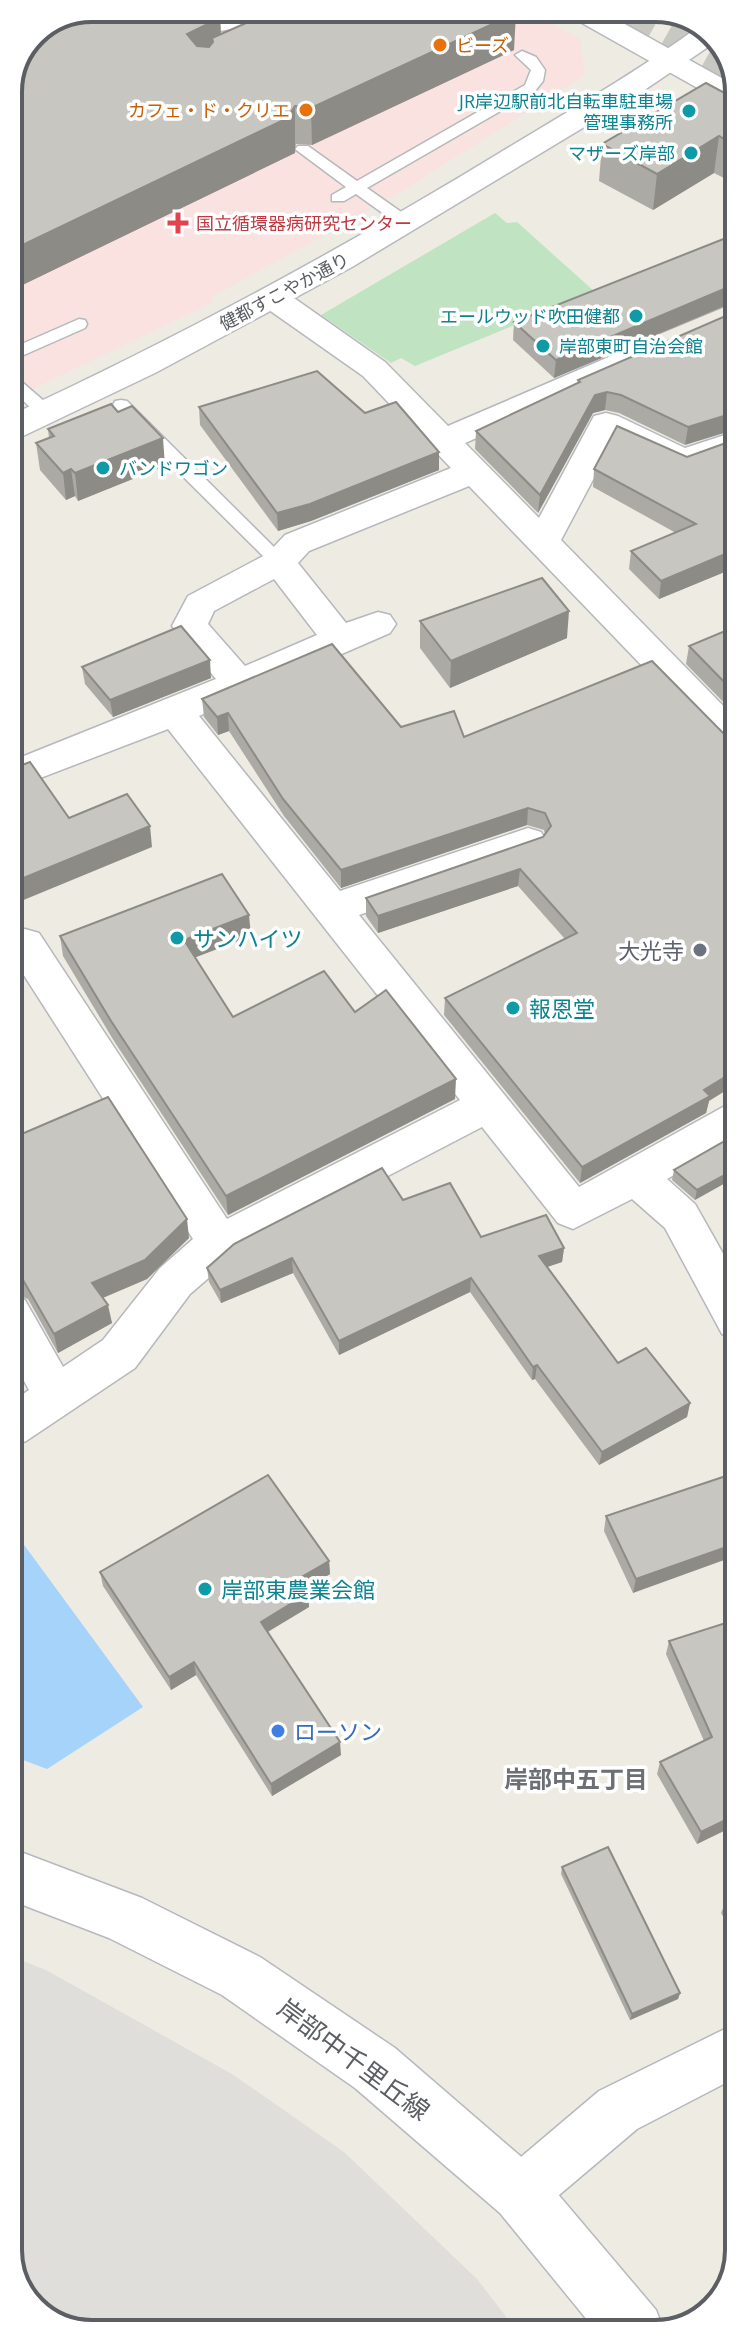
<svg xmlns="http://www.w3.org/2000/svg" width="747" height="2342" viewBox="0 0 747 2342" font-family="'Open Sans','Noto Sans JP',sans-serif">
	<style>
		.industrial { fill: #e0deda }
		.medical { fill: #f9e2df }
		.green { fill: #c0e3c1 }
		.water { fill: #a5d3fa }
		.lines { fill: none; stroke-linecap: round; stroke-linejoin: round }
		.street-tunnel { stroke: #c8c8c2; stroke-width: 31; stroke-dasharray: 31 15; stroke-linecap: butt }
		.lane-casing { stroke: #b5b8bc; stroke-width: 3 }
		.street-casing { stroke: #b5b8bc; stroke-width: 3 }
		.secondary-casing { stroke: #b6b9be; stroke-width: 3 }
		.lane { fill: #fff; fill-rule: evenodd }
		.street { fill: #fff; fill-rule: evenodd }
		.secondary { fill: #fff; fill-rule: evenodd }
		.wall { fill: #acaaa5 }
		.shaded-wall { fill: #8c8b86 }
		.building { fill: #c8c6c0; stroke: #8c8b86; stroke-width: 2 }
		.food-dot { fill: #e8710a; stroke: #fff; stroke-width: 3 }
		.culture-dot { fill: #0f9aa8; stroke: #fff; stroke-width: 3 }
		.health-dot { fill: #e0444e; stroke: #fff; stroke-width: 3 }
		.worship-dot { fill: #6b7280; stroke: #fff; stroke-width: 3 }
		.shop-dot { fill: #3f7fe0; stroke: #fff; stroke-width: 3 }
		.labels { text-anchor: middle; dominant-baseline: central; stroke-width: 7; stroke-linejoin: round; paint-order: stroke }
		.far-food-label { font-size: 18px; fill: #c56008; stroke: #fff; text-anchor: start }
		.far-culture-label { font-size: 18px; fill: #0d838f; stroke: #fff; text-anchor: end }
		.far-health-label { font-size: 18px; fill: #be3a42; stroke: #fff; text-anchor: start }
		.far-street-label { font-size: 18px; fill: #5b5e62; stroke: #fff }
		.culture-label { font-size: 22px; fill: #0d838f; stroke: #fff; text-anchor: start }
		.worship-label { font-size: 22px; fill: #5b616d; stroke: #fff; text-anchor: end }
		.shop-label { font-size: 22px; fill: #366cbe; stroke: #fff; text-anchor: start }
		.neighbourhood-label { font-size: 24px; font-weight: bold; fill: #6c7074; stroke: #fff }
		.near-street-label { font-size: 26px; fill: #5b5e62; stroke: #fff }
		.rim { fill: none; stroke: #5b5e62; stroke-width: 4 }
	</style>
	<rect width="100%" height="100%" fill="#edebe2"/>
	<path class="industrial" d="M10,1956L46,1970L232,2074L344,2152L477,2279L518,2332L86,2334L37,2313L11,2271Z"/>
	<path class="medical" d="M312,8H523L580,39L585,75L391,198L210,298L214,302L9,400L8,87L162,75Z"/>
	<path class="green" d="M495,213L507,223L517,222L595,292L415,366L401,358L391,363L321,315Z"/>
	<path class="water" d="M19,1538L143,1707L47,1769L10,1755V1544Z"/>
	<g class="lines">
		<path class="street-tunnel" d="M629,8L734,67"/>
		<defs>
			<g id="lane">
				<path d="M522,51L536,57L545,70L543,81L535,91L367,188L414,221V227H402L356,194L344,201H332V195L346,187L295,149L298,146H308L357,181L525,85L531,70L515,55Z"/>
				<path d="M79,319L85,320L87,324L85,328L8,362V350Z"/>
				<path d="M9,375L15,376L52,408L55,412L52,416H40L9,388Z"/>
				<path d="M121,400L127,401L285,558L288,562L285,566H273L115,409L113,405L115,401Z"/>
			</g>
			<g id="street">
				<path d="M127,8H161L178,16L197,18L231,8H269C247,40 151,42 127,8Z"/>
				<path d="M562,8H596L736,86V107L726,104L566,14Z"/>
				<path d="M273,289L284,291L385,362L448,426L618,353L629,350L640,353L645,360L640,367L465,443L539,518L594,416L606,413L618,416L685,448L737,431V453L684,472L614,440L561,540L737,720V755L724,751L469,486L309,551L298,563L346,623L378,612L390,615L396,624L390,633L199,716L340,891L528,828L541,832L547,842L541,852L359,915L579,1187L723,1107L738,1102V1139L667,1179L695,1204L738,1280V1340L722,1334L665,1228L632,1199L573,1229L558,1223L482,1127L234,1256L190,1294L135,1368L26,1441L10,1447V1403L29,1390L10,1355V1294L25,1300L63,1367L103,1340L160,1268L193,1239L11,955V933L25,929L39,933L227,1219L460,1100L168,729L9,790V762L216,679L172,626L188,596L267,554L285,535L451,468L363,376L262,305L257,298L262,291ZM274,579L317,635L245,666L208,624L214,611Z"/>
				<path d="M739,2022V2076L637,2129L539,2212L520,2220L501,2212L493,2193L501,2174L599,2091Z"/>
			</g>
			<g id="secondary">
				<path d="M701,25L710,29L717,41L634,97L352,267L155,373L21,437L9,440V416C178,338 342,249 501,152C569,111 637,72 701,25Z"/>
				<path d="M10,1848L142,1898L260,1957L395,2048L540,2173L656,2310L664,2331L597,2332L500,2213L355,2088L222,1995L109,1938L10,1900Z"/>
			</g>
		</defs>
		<use href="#lane" class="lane-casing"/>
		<use href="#street" class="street-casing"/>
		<use href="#secondary" class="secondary-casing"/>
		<use href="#lane" class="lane"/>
		<use href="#street" class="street"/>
		<use href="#secondary" class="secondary"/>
	</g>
	<g class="wall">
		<path d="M220,18L221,34L514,50L312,145L296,144L295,153L8,292V87L173,21Z"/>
		<path d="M736,99V172L726,179L714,173L653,210L599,181L602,144Z"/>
		<path d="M736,234L737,302L554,378L513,340L514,322Z"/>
		<path d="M737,311L685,445L619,413L605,410L593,413L538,513L475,449L476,431L577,383L578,380Z"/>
		<path d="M199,407L439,452V470L311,521L278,531L200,425Z"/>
		<path d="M48,429L165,466L78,501L75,496L66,500L40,470L36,443L49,438Z"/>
		<path d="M737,439V581L727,571L659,599L629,569L631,551L676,533L593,487L594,469L687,457Z"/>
		<path d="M420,621L567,638L450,688L420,648Z"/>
		<path d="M737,626V716L686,664L689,646Z"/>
		<path d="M652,661L709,1101L706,1113L580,1183L444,1015L445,998L565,939L518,886L378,933L366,916V898L543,837L545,835L544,830L527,825L341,888L284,816L229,731L218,735L204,717L202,699L464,737Z"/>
		<path d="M82,667L211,678L113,717L85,684Z"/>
		<path d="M60,936H251L195,957L233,1017L355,1012L455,1099L228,1215L114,1041L63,956Z"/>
		<path d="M9,1128L17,1136L189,1238L147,1279L103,1298L112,1323L58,1353L28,1299L10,1292Z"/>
		<path d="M737,1134L695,1200L672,1180L674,1170Z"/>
		<path d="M403,1200L481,1237L564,1248L562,1262L547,1267L618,1363L690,1403L687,1417L599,1465L535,1379L532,1380L470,1292L339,1355L293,1273L221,1303L209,1282L207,1268Z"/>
		<path d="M738,1235V1275L723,1248L725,1238Z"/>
		<path d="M738,1472L633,1593L604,1531L606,1516Z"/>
		<path d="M329,1561L330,1574L305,1589L309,1607L268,1632L341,1755L272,1796L196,1675L171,1690L103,1586L100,1572Z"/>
		<path d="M738,1619V1824L697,1844L657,1774L660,1762L704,1741L666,1654L669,1641Z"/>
		<path d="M562,1867L680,1993L678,1999L630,2020L561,1874Z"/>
		<path d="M739,1894V1944L721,1913L726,1901Z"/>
		<path d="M739,2181V2204L732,2193Z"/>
	</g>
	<g class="shaded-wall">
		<path d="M516,13L514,50L312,145L311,108Z"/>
		<path d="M220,18L222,55L212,38L214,60L189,72L187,34Z"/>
		<path d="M295,106V153L8,292V252L291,112Z"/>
		<path d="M719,136L714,173L653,210L657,174Z"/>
		<path d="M736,139V172L726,179L731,143Z"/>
		<path d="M736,284V301L554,378L556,360Z"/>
		<path d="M607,392L605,410L593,413L538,513L540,495L595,395Z"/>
		<path d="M737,412V429L685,445L688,427Z"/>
		<path d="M163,438L165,466L78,501L75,473Z"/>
		<path d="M439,452V470L311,521L278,531L277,513Z"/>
		<path d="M71,469L75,496L66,500L63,473Z"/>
		<path d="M730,552L727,571L659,599L661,581Z"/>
		<path d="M569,611L567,638L450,688L451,661Z"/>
		<path d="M15,642L18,664L9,668V645Z"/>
		<path d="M210,660L211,678L113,717L110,700Z"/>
		<path d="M228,713L229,731L218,735L217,717Z"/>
		<path d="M528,808L527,825L341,888V870Z"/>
		<path d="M150,826L152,847L9,906V884Z"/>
		<path d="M520,869L518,886L378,933V916Z"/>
		<path d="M249,915L251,936L186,961L184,940Z"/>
		<path d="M738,1069V1083L709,1101L706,1113L580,1183L582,1167Z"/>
		<path d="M456,1079L455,1099L228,1215L226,1196Z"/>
		<path d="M738,1168V1176L695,1200L697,1190Z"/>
		<path d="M187,1219L189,1238L147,1279L95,1301L92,1283Z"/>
		<path d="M564,1248L562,1262L538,1270L539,1256Z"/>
		<path d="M292,1258L293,1273L221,1303L220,1290Z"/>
		<path d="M471,1278L470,1292L339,1355V1341Z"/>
		<path d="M108,1305L112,1323L58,1353L54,1334Z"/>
		<path d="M13,1357L19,1388L10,1393V1359Z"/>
		<path d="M537,1365L535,1379L532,1380L533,1367Z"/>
		<path d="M690,1403L687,1417L599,1465L602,1452Z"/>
		<path d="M738,1543V1555L633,1593L636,1579Z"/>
		<path d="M329,1561L330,1574L299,1593L298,1579Z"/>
		<path d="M308,1593L309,1607L262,1635L261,1622Z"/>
		<path d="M194,1662L196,1675L171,1690L169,1677Z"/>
		<path d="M340,1742L341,1755L272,1796L271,1784Z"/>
		<path d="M738,1814V1824L697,1844L701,1832Z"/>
		<path d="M680,1993L678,1999L630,2020L632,2014Z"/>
	</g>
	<g class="building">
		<path d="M92,8H154L173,21L203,8H206L220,18L187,34L197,46L209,47L213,42L212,38L280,8H508L516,13L311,108L295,106L291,112L294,115L8,252V87L33,32Z"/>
		<path d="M706,83L736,99V139L731,143L719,136L657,174L602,144Z"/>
		<path d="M736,234V284L556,360L514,322Z"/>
		<path d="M737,311V412L688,427L621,395L607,392L595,395L540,495L476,431L580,382L578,380Z"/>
		<path d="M317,371L365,413L396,402L439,452L310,504L277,513L199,407Z"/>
		<path d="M111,404L118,412L132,406L163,438L75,473L71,469L63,473L36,443L54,436L48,429Z"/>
		<path d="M617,426L687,457L737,439V560L730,552L661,581L631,551L696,524L594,469Z"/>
		<path d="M542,578L569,611L451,661L420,621Z"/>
		<path d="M181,626L210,660L110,700L82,667Z"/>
		<path d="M737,626V695L689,646Z"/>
		<path d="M9,634L15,642L9,645Z"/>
		<path d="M332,644L401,727L454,711L464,737L652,661L725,735L737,739L738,1069L704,1090L710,1096L582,1167L445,998L577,933L520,869L378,916L366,898L543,837L551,826L545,813L528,808L341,870L283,799L228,713L217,717L202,699Z"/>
		<path d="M30,762L69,818L127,794L150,826L9,884V770Z"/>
		<path d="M222,874L249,915L184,940L233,1017L324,971L355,1012L386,990L456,1079L226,1196L111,1021L60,936Z"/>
		<path d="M108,1097L187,1219L145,1260L92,1283L108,1305L54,1334L23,1280L10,1275L9,1128L17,1136Z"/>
		<path d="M737,1134L738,1168L697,1190L674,1170Z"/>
		<path d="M382,1168L403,1200L450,1183L481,1237L546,1215L564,1248L539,1256L618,1363L646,1348L690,1403L602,1452L537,1365L533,1367L471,1278L339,1341L292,1258L220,1290L207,1268L234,1244Z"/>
		<path d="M738,1235V1261L725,1238Z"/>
		<path d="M10,1363L15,1370L10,1373Z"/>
		<path d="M738,1472V1543L636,1579L606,1516Z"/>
		<path d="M268,1475L329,1561L298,1579L308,1593L261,1622L340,1742L271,1784L194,1662L169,1677L100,1572Z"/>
		<path d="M738,1619V1814L701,1832L660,1762L712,1737L669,1641Z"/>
		<path d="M608,1847L680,1993L632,2014L562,1867Z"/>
		<path d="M739,1894V1923L726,1901Z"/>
	</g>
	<g class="food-dot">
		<circle cx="440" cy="45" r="8"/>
		<circle cx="306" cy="110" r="8"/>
	</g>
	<g class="culture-dot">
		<circle cx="689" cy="111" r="8"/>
		<circle cx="691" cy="153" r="8"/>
		<circle cx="636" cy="316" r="8"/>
		<circle cx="543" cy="346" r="8"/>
		<circle cx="103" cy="468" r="8"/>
		<circle cx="177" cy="938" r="8"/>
		<circle cx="513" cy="1008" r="8"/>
		<circle cx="205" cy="1589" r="8"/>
	</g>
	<path class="health-dot" d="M174 211h8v8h8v8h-8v8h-8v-8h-8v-8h8z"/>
	<circle class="worship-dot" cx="700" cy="950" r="8"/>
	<circle class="shop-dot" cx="278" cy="1731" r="8"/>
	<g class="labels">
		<g class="far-food-label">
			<text x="456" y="45">ビーズ</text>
			<text x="290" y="110" text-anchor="end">カフェ・ド・クリエ</text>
		</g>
		<g class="far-culture-label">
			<text x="673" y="101">JR岸辺駅前北自転車駐車場<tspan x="673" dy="21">管理事務所</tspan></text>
			<text x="675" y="153">マザーズ岸部</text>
			<text x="620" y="316">エールウッド吹田健都</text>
			<text x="559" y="346" text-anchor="start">岸部東町自治会館</text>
			<text x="119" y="468" text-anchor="start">バンドワゴン</text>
		</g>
		<g class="far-health-label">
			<text x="196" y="223">国立循環器病研究センター</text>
		</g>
		<g class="far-street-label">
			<text transform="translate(284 291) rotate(-28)">健都すこやか通り</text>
		</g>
		<g class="culture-label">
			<text x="193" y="938">サンハイツ</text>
			<text x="529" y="1008">報恩堂</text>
			<text x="221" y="1589">岸部東農業会館</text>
		</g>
		<g class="worship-label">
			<text x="684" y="950">大光寺</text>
		</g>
		<g class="shop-label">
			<text x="294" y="1731">ローソン</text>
		</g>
		<g class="neighbourhood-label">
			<text x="576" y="1778">岸部中五丁目</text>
		</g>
		<g class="near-street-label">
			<text transform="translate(354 2059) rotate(37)">岸部中千里丘線</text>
		</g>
	</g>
	<path d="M0 0H747V2342H0ZM92 22H655A70 70 0 0 1 725 92V2250A70 70 0 0 1 655 2320H92A70 70 0 0 1 22 2250V92A70 70 0 0 1 92 22Z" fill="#fff" fill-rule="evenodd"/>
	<path class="rim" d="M92 22H655A70 70 0 0 1 725 92V2250A70 70 0 0 1 655 2320H92A70 70 0 0 1 22 2250V92A70 70 0 0 1 92 22Z"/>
</svg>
